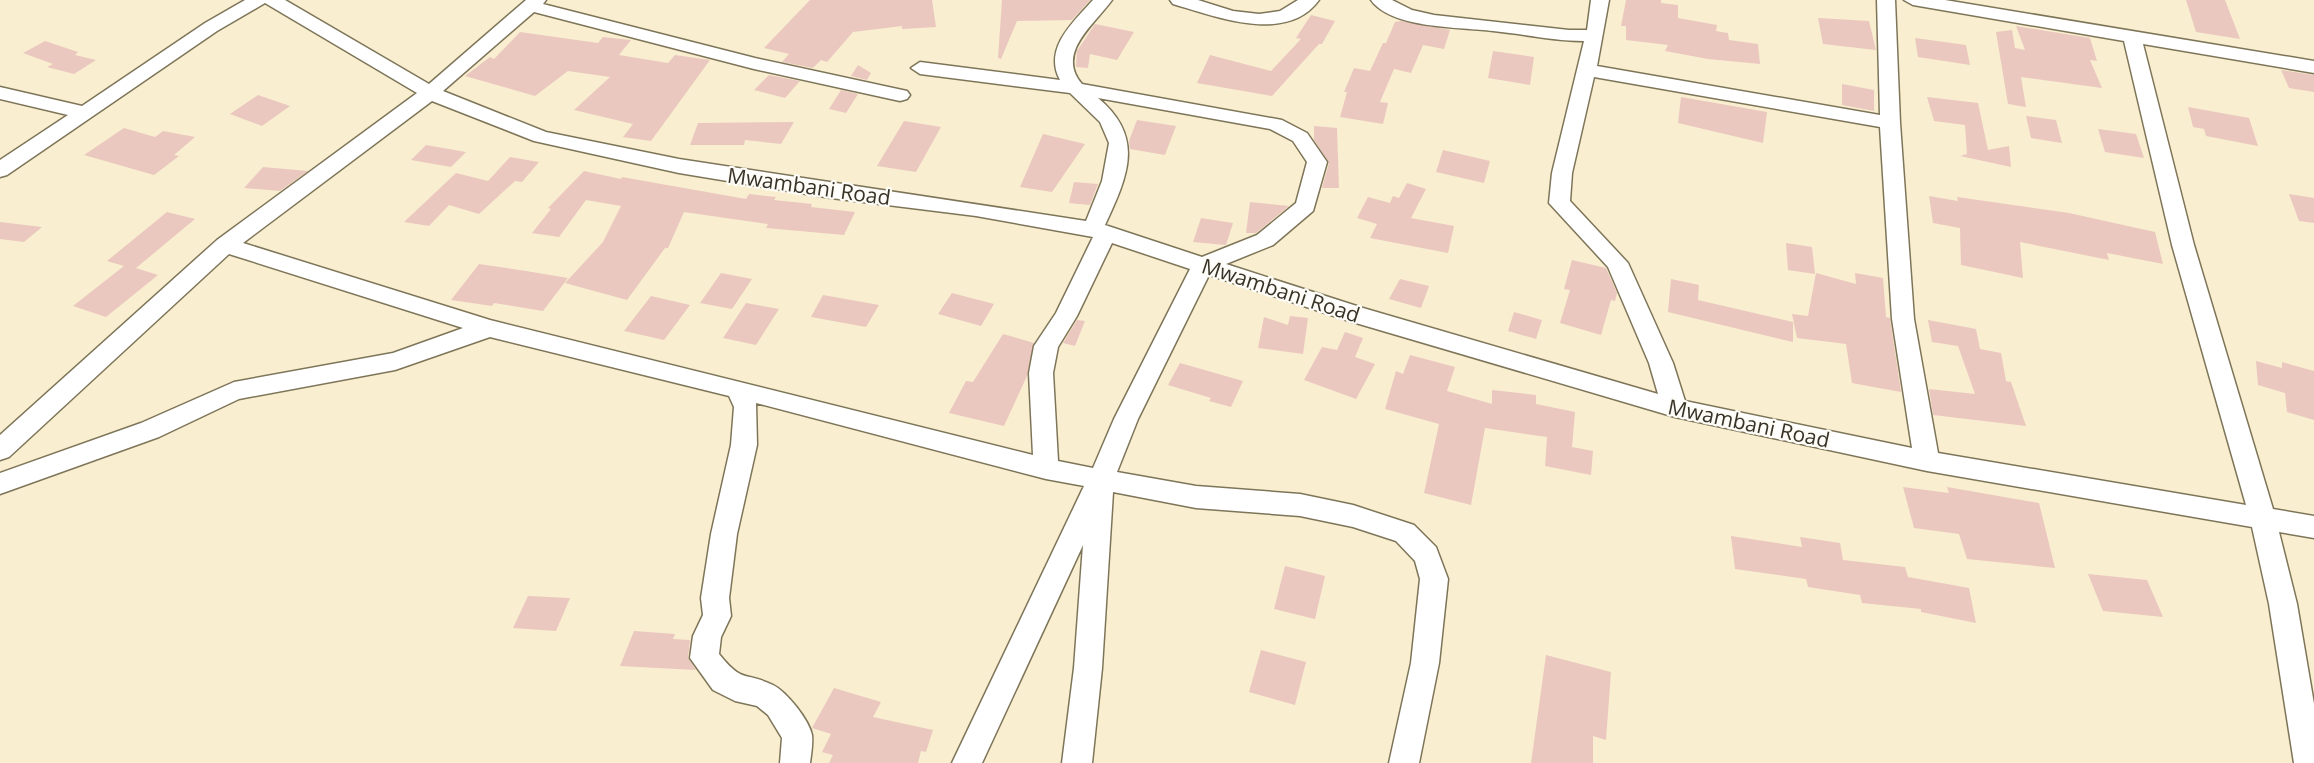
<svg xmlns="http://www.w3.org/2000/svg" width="2314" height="763" viewBox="0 0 2314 763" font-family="'Open Sans',sans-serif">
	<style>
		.building { fill: #ebc8bf }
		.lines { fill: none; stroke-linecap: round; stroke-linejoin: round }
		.minor-casing { stroke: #7e7559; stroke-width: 3 }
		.minor { fill: #fff; fill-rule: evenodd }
		.labels { text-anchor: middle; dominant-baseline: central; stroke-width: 4.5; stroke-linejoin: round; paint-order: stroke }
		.street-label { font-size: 21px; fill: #383328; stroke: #fefcf6 }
	</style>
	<rect width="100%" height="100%" fill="#f9eed0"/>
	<g class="building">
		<path d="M810,0H932L936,27L902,29V26L853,32L827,62L821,60L813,68L782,62L789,54L764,48Z"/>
		<path d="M1002,0H1090L1072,20L1017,21L1001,59L998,58Z"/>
		<path d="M1626,0H1661V3L1678,5V18L1717,25L1716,31L1728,33L1729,40L1758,44L1760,64L1708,59L1665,51L1668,45L1626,40V26H1621Z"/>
		<path d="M2186,0H2225L2240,39L2196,32Z"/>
		<path d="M1311,15L1335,21L1322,44H1319L1272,96L1197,83L1210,55L1271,71L1301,39L1296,38Z"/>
		<path d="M1818,18L1869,21L1876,50L1823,44Z"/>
		<path d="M1401,21L1450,30L1444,49L1423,45L1411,73L1394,69L1380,102L1388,103L1383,124L1340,117L1347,92H1344L1354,68L1370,71L1383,43H1386L1395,22Z"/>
		<path d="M1095,24L1134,32L1117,60L1090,54L1088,68L1076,67L1077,51Z"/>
		<path d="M2016,26L2090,38L2097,61L2090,60L2102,88L2021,77L2026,107L2008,104L1996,32L2012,30L2015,48L2025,50Z"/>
		<path d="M520,32L598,43L603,37L631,40L619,55L668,63L675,55L710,60L651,141L623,137L633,124L574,110L610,77L568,71L535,96L465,76L490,57L494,59Z"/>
		<path d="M1915,38L1966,45L1970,65L1918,57Z"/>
		<path d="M45,41L78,52L75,55L96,60L74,74L47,67L53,64L23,53Z"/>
		<path d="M1493,51L1534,57L1530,85L1488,78Z"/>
		<path d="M858,65L871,73L867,80L851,76Z"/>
		<path d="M2281,70L2314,75V92L2289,88Z"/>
		<path d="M769,75L800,81L785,98L754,90Z"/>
		<path d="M1842,84L1874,90V111L1842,105Z"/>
		<path d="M841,90L858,94L846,113L829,109Z"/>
		<path d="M258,95L290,106L262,126L230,114Z"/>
		<path d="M1681,97L1767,112L1763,143L1678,123Z"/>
		<path d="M1927,97L1978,103L1988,150L2009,146L2011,167L1960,156L1967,154L1965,125L1934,121Z"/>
		<path d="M2188,107L2249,118L2258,146L2206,136L2204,129L2193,127Z"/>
		<path d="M2026,116L2056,120L2062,143L2031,138Z"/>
		<path d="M1137,120L1176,126L1165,155L1130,149L1129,141Z"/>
		<path d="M904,121L941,127L916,172L877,166Z"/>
		<path d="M794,122L781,144L745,140L744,145H690L698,123Z"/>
		<path d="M1314,126L1337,128L1339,188H1322L1329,163L1314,140Z"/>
		<path d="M124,128L155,137L163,131L195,137L174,155L179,156L154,175L84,155Z"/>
		<path d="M2098,129L2136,134L2144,158L2105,152Z"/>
		<path d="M1043,134L1085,144L1052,192L1020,187Z"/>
		<path d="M426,145L466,152L451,167L411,160Z"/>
		<path d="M1443,150L1490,161L1484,183L1436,172Z"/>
		<path d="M510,157L539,162L522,182L515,181L479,214L449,205L429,226L404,222L456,173L488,181Z"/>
		<path d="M263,167L308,171L280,191L244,188Z"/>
		<path d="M584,171L621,179L622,177L746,199L749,194L776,197L774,200L812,204L811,207L855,212L844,235L766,228L768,224L684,212L668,248H665L627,300L565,283L603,242L621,206L586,200L559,237L532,233L551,209L548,208Z"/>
		<path d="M1074,182L1098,184L1090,205L1069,203Z"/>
		<path d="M1407,183L1426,189L1411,218L1454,226L1448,253L1370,238L1377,224L1357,218L1368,197L1390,203L1393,196L1399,198Z"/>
		<path d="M2289,194L2314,198V223L2299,221Z"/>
		<path d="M1929,196L1958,201L1957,197L2069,213L2155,232L2163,264L2107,253L2109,260L2020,242L2023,278L1961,265L1960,228L1933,223Z"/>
		<path d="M1250,202L1289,206L1256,233H1246Z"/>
		<path d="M167,212L195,219L136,268L158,275L106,317L73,306L124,266L107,261Z"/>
		<path d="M1201,218L1233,223L1226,245L1193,242Z"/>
		<path d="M0,222L42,227L24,242L0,239Z"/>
		<path d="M1786,243L1812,247L1815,274L1788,270Z"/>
		<path d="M1572,260L1606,268L1617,293L1615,301L1611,300L1601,335L1560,323L1570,290L1564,289Z"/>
		<path d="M479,264L526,271L568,278L543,311L494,303L492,306L451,300Z"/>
		<path d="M721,273L752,279L732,309L700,303Z"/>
		<path d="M1816,273L1856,284L1855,273L1883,278L1886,317L1890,318L1901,392L1852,383L1846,344L1797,338L1792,314L1808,316Z"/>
		<path d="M1400,279L1429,286L1421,308L1389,299Z"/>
		<path d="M1671,279L1699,285L1698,300L1793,322V342L1668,312Z"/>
		<path d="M952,293L994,304L981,326L938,314Z"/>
		<path d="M823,295L879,305L866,327L811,317Z"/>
		<path d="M651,296L690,305L664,340L624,331Z"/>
		<path d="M746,303L779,309L756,345L723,338Z"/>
		<path d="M1514,312L1542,320L1536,339L1508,331Z"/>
		<path d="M1290,316L1308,318L1303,354L1258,348L1264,317L1288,325Z"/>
		<path d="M1077,320L1085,321L1075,346L1063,343Z"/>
		<path d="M1928,320L1976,329L1980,349L2001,353L2006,381L2011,382L2026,426L1933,415L1929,389L1975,394L1958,346L1932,342Z"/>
		<path d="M1345,332L1363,338L1355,357L1375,364L1356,399L1304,380L1322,347L1337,350Z"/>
		<path d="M1003,334L1034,343L1027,376L1004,426L949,413L966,381L973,382Z"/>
		<path d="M1410,355L1455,367L1447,391L1492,404V390L1536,395V404L1575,412L1572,447L1593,451L1591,475L1545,466L1547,437L1485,428L1471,505L1424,493L1439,424L1385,409L1396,371L1403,374Z"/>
		<path d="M2256,361L2282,368V362L2314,371V420L2287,412L2285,393L2258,385Z"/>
		<path d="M1180,363L1243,381L1231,407L1209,401L1211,398L1168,385Z"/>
		<path d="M1903,487L1949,493L1947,487L2039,503L2055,568L1967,559L1959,534L1914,528Z"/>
		<path d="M1731,536L1802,547L1800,537L1840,543L1843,560L1905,567L1908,577L1969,588L1976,623L1921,612V609L1862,603L1860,595L1808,587L1806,579L1735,569Z"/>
		<path d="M1285,566L1325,576L1315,619L1274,609Z"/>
		<path d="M2088,574L2147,580L2163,617L2103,611Z"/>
		<path d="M528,596L570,598L556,631L513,628Z"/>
		<path d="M634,631L675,634L673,639L690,640L688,658L696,670L620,666Z"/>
		<path d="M1261,650L1306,662L1295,705L1249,692Z"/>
		<path d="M1546,655L1611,672L1606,740L1593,736V763H1531Z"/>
		<path d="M834,688L881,702L873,717L933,730L926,752L921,751L918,763H829L833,755L822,752L831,734L812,728Z"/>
	</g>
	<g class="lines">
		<defs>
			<g id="minor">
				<path d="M245,0H285L429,84L526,0H546L543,4L755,58L907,91L910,95L907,99L900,101L754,69L534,12L443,91L546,132L679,159L1086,221L1102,181L1109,143L1100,122L1070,93L920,74L911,68L920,62L1060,80C1043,49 1073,22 1093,0H1112C1095,24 1055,53 1082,84L1282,120L1307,133L1327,162L1313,211L1273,245L1226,264L1363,308L1658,394L1649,363L1608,267L1549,203L1552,173L1584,41C1553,41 1524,34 1493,31C1461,27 1391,29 1371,0H1392L1412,10L1434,15L1569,30H1587L1591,0H1609L1597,66L1880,115L1877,0H1895L1900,123L1914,319L1938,453L2246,505L2172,245L2124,41L1913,5L1904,0H1945L2314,61V73L2143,44L2194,245L2273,509L2314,516V538L2279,532L2297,604L2314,704V763H2294L2269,604L2252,527L1927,471L1675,417L1349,321L1209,275L1138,419L1117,472L1196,486L1300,494L1353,505L1414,525L1436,547L1448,579L1439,663L1419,763H1389L1411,663L1420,579L1415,561L1396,541L1353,527L1300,516L1196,508L1113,492L1102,668L1092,763H1062L1074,668L1083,545L982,763H952L1084,486L1046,479L756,403L757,445L737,534L729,598L731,616L721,637L719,654C743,684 744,671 773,685C787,692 809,720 812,735C813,744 811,755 810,763H780L782,738L768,715L757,706L735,701L713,690L690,658L693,636L703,615L701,598L711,534L731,445L734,407L729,396L490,337L395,370L239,399L159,437L0,494V473L141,423L234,382L393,353L463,328L229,254L9,457L0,460V435L217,240L417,93L265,3L217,31L7,175L0,177V160L68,115L0,99V87L82,106L205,23ZM1594,77L1880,127L1892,319L1912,448L1685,401L1673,363L1628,263L1570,201L1572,173ZM1098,98L1270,129L1293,141L1307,162L1296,203L1257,235L1202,257L1105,225C1127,177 1146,138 1098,98ZM432,101L534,141L679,173L831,198L976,216L1093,237L1056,313L1034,346L1029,373L1033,455L490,320L243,243ZM1112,243L1190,269L1114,419L1093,468L1058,461L1053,373L1058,347L1077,316Z"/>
				<path d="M1170,0H1198L1233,11L1259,14L1280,11L1298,0H1319C1287,45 1214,16 1173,4Z"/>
			</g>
		</defs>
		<use href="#minor" class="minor-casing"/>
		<use href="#minor" class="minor"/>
	</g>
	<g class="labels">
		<g class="street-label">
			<text transform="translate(809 186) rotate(8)">Mwambani Road</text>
			<text transform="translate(1281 290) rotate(18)">Mwambani Road</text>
			<text transform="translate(1749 423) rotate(12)">Mwambani Road</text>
		</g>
	</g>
</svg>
